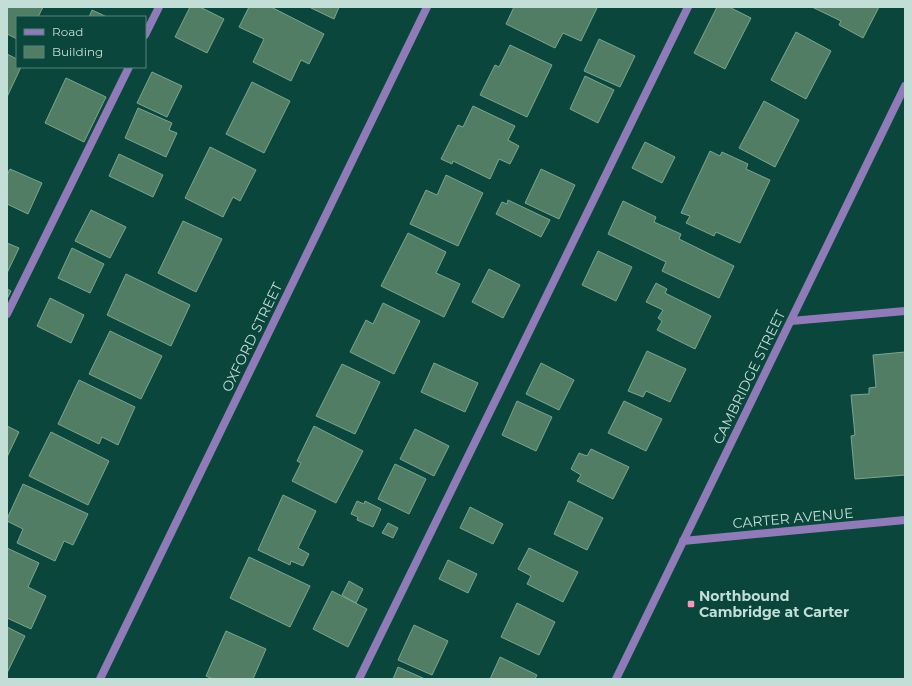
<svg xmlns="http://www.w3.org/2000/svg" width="912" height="686" viewBox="0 0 912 686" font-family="Montserrat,sans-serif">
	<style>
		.building { fill: #527d65; stroke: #7ba68d }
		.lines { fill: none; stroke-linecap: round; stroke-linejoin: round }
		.service { stroke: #8f7bb8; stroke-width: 8 }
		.minor { stroke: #8f7bb8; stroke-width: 8 }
		.tertiary { stroke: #8f7bb8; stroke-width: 8 }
		.poi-dot { fill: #f09ab5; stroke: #0b463d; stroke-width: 1.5 }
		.labels { text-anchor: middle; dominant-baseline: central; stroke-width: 3.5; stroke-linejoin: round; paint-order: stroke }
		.street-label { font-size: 14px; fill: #c3ded7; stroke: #0b463d }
		.poi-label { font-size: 14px; font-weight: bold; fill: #c3ded7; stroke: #0b463d; text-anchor: start }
	</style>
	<rect width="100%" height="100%" fill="#0b463d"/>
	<g class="building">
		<path d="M7,7H43L38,17H17V39L7,34Z"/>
		<path d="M190,7H200L224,19L207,53L175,37Z"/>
		<path d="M249,7H271L324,34L309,64L301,60L291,81L253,62L264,39L239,27Z"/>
		<path d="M309,7H339L334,19Z"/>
		<path d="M514,7H594L597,8L581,41L563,33L555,48L506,24Z"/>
		<path d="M717,7H729L751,18L725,69L694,53Z"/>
		<path d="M812,7H879L863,38L839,25L841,21Z"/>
		<path d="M92,10L107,17H89Z"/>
		<path d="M796,32L831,51L806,99L771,80Z"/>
		<path d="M599,39L635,56L620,87L584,71Z"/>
		<path d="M510,45L552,65L527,117L480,95L495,65L499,67Z"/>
		<path d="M7,54L17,59V67H21L7,97Z"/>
		<path d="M152,72L182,86L167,117L137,103Z"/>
		<path d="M585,76L614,90L598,123L570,109Z"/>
		<path d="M66,78L106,97L84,142L45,123Z"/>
		<path d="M252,82L290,101L264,153L226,134Z"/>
		<path d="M764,101L799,120L775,167L739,148Z"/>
		<path d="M473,106L515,126L508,140L519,146L510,164L499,159L490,179L453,161L452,164L441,159L458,125L463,127Z"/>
		<path d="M138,108L172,123L169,130L177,133L166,157L125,138Z"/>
		<path d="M645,142L675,157L662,183L632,168Z"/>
		<path d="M210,147L256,170L240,201L233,197L223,217L185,198Z"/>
		<path d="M710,151L720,156L722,152L748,164L746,169L770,180L740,243L716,232L714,236L686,223L690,216L681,213Z"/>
		<path d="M119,154L163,175L153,197L109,176Z"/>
		<path d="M10,169L42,183L28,214L7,204V175Z"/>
		<path d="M541,169L575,185L559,219L525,203Z"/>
		<path d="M446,175L483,193L458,246L410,224L426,190L437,195Z"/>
		<path d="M508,200L550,220L541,237L496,214L502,202L507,204Z"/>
		<path d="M623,201L656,217L654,222L681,234L679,239L734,266L719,298L662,271L666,262L608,234Z"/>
		<path d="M91,210L126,227L110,258L75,241Z"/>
		<path d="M183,221L222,239L196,292L158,273Z"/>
		<path d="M408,233L446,252L436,273L460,284L444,317L381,286Z"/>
		<path d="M7,243L19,248L7,273Z"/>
		<path d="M72,248L104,264L90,293L58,278Z"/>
		<path d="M598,251L632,267L616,301L582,285Z"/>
		<path d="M489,269L520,285L503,318L472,302Z"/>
		<path d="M126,274L190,305L171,346L107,315Z"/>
		<path d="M656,283L667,289L665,293L711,316L695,349L657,330L662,321L658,318L663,310L646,302Z"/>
		<path d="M7,289L11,291L7,299Z"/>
		<path d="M50,298L84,315L71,343L37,326Z"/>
		<path d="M383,303L420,321L394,374L350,352L366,320L373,324Z"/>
		<path d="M110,331L162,356L141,399L89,374Z"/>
		<path d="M647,351L686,369L670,402L646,391L643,397L628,391Z"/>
		<path d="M905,352V475L855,479L851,436L855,435L851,395L869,394V388L876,387L873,355Z"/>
		<path d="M434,363L478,383L465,412L421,392Z"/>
		<path d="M541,363L574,380L559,410L526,394Z"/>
		<path d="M342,364L380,382L355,434L316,416Z"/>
		<path d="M79,380L135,407L118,445L102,437L99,444L58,424Z"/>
		<path d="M517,401L552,417L536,451L502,435Z"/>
		<path d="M624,401L662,419L646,451L608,433Z"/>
		<path d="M7,426L19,432L7,457Z"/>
		<path d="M314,426L363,451L336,503L292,481L301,463L297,461Z"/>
		<path d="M415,429L449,446L434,476L400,459Z"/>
		<path d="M51,432L109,461L88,505L29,476Z"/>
		<path d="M591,449L629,467L613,499L577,481L581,475L571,469L579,453L587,456Z"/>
		<path d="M395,464L426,479L409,514L378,499Z"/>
		<path d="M23,484L88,514L73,545L64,541L55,561L17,543L23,529L7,521V519Z"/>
		<path d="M283,495L316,511L298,548L309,554L303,566L291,561L290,565L258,550Z"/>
		<path d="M357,501L364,504L365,501L381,509L373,527L357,520L358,517L351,514Z"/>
		<path d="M569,501L603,518L587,550L554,534Z"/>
		<path d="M470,507L503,524L493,544L460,528Z"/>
		<path d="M388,523L398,528L393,538L382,533Z"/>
		<path d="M7,548L39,563L28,587L46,596L31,629L7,618Z"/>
		<path d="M529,548L578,572L563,602L527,584L531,576L518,569Z"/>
		<path d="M249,557L310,586L290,627L230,598Z"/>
		<path d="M448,560L477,574L468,593L439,579Z"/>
		<path d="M349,581L363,589L356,603L342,595Z"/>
		<path d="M332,591L367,609L348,647L313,629Z"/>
		<path d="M517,603L555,622L539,655L501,637Z"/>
		<path d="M414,625L448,641L432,675L398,660Z"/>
		<path d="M7,627L25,636L7,673Z"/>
		<path d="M226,631L266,649L253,679H213L206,676Z"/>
		<path d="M500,657L537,675L535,679H490Z"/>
		<path d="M398,667L425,679H393Z"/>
	</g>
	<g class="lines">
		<g class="service">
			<path d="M145,35L159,7"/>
			<path d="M7,314L129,67"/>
			<path d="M791,321L905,311"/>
			<path d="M359,679L688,7"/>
		</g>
		<g class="minor">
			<path d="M683,541L905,520"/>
			<path d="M100,679L427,7"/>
		</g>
		<path class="tertiary" d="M616,679L905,86"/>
	</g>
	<rect class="poi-dot" x="687" y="600" width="8" height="8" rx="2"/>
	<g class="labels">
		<g class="street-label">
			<text transform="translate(252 337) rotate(-64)">OXFORD STREET</text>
			<text transform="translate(749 377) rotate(-64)">CAMBRIDGE STREET</text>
			<text transform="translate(793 518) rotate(-5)">CARTER AVENUE</text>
		</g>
		<g class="poi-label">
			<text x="699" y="596">Northbound<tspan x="699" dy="16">Cambridge at Carter</tspan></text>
		</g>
	</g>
	<rect width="912" height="686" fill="none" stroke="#c3ded7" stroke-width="16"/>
	<rect x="16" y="16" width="130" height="52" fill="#0b463d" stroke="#55837b"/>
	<rect x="24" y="29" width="20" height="6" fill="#8f7bb8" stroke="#55837b"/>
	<text x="52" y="36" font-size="12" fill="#c3ded7">Road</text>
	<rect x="24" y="46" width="20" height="12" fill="#527d65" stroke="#55837b"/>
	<text x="52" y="56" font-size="12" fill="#c3ded7">Building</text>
</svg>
